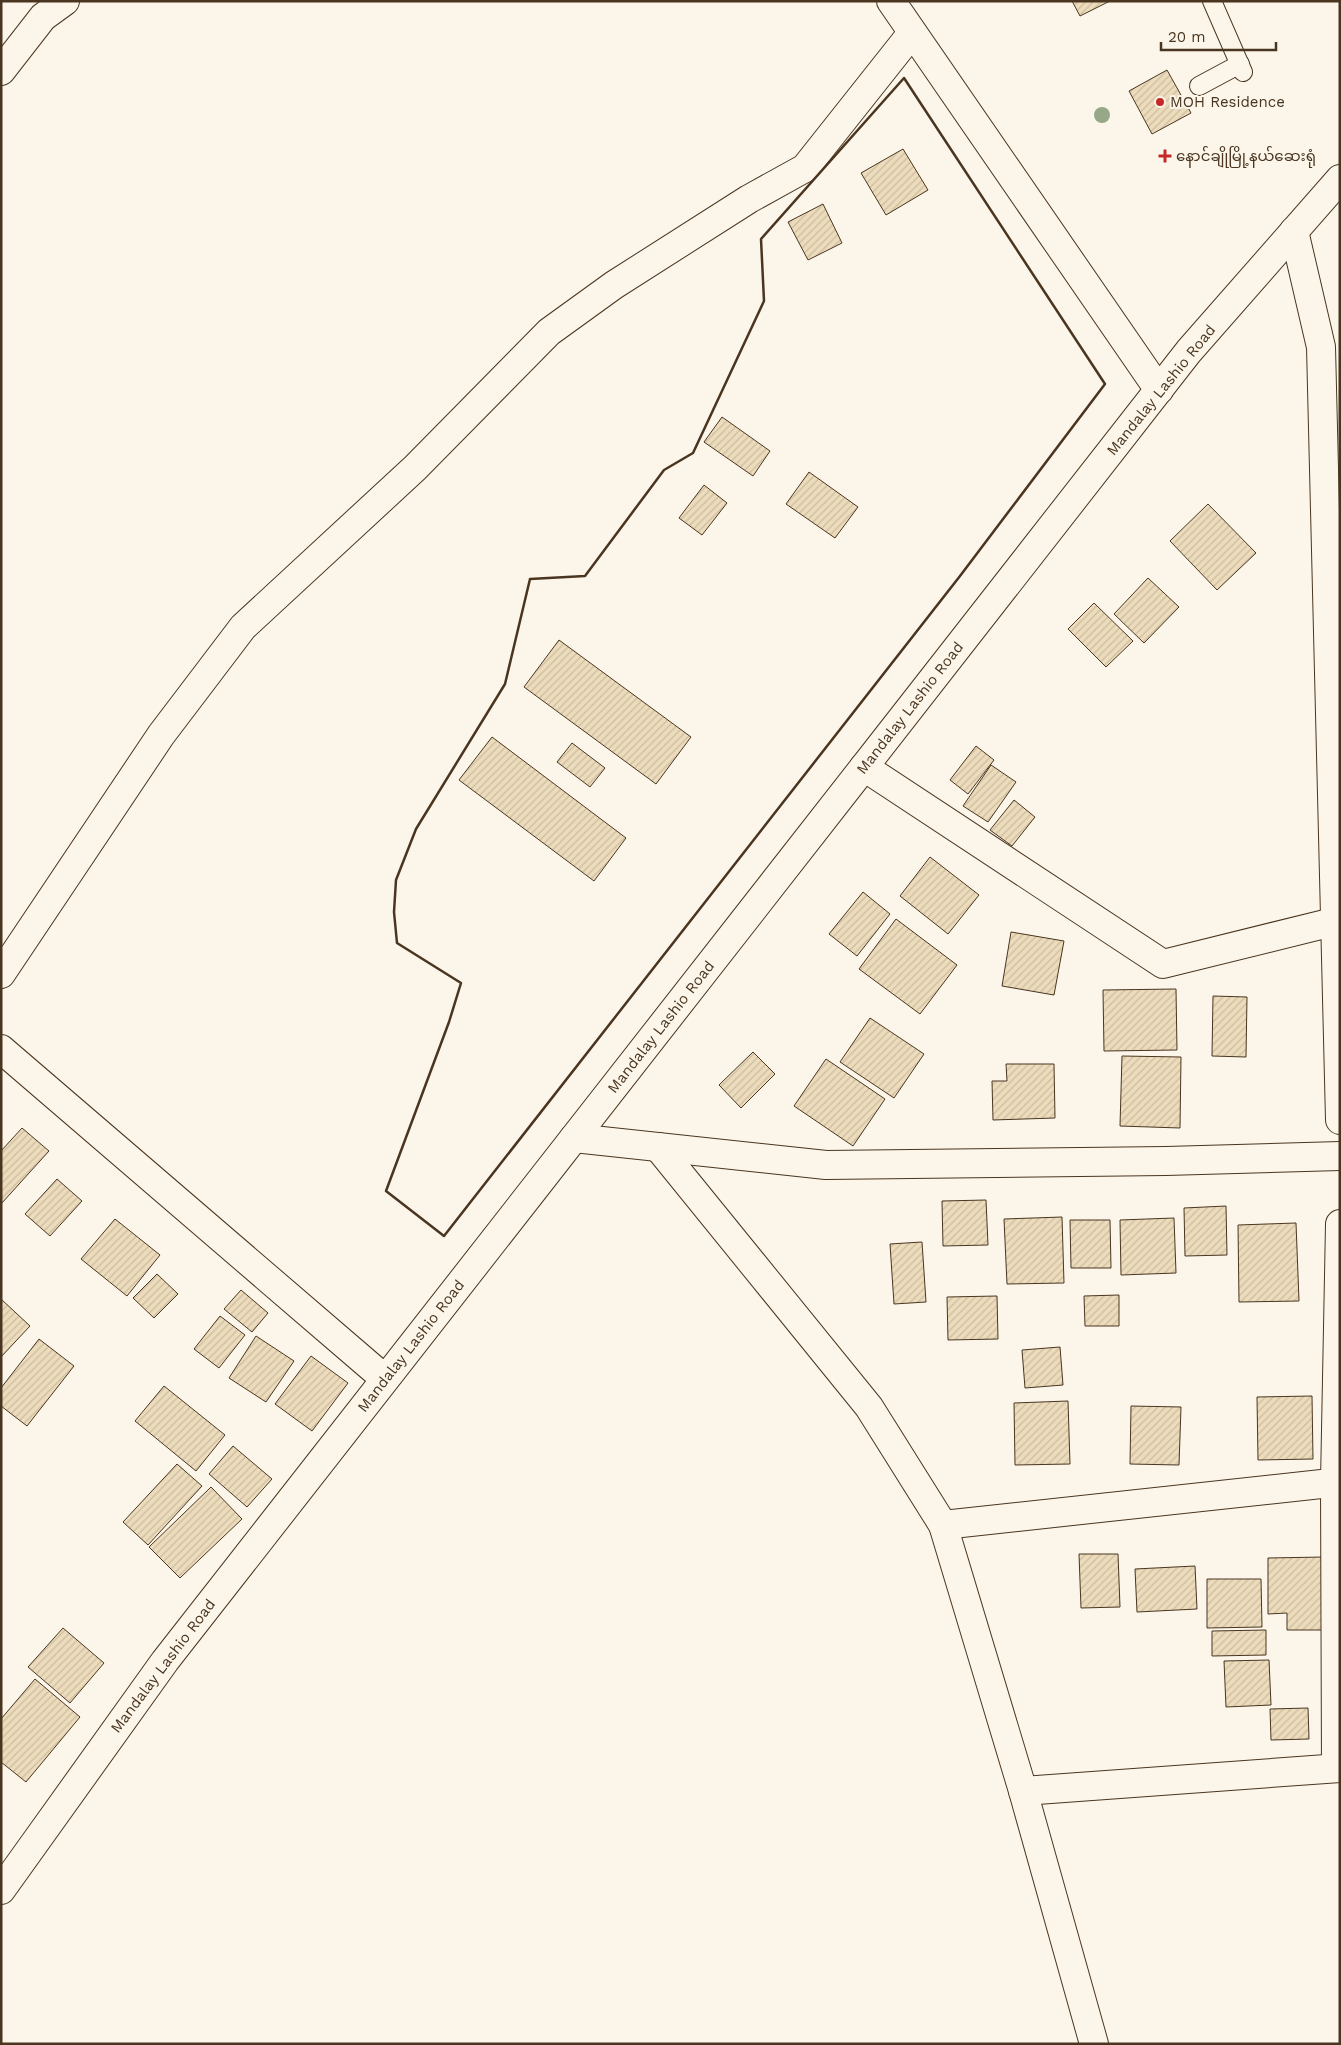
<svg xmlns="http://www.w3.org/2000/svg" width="1341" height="2045" viewBox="0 0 1341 2045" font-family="'Work Sans','Noto Sans Myanmar',sans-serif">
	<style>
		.building { fill: url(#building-hatch); stroke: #4a3520 }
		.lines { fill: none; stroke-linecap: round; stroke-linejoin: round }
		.lane-casing { stroke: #4a3520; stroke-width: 20 }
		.street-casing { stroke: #4a3520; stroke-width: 30 }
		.highway-casing { stroke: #4a3520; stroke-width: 30 }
		.lane { stroke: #fbf6e9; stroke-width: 18 }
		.street { stroke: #fbf6e9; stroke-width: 28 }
		.highway { stroke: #fbf6e9; stroke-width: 28 }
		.wall { stroke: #4a3520; stroke-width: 2.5 }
		.tree { fill: #96a887 }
		.poi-dot { fill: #c62828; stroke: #fbf6e9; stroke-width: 2 }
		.labels { text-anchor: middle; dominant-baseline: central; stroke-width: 4; stroke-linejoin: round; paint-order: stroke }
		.poi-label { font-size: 15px; fill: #4a3520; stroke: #fbf6e9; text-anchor: start }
		.street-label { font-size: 15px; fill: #4a3520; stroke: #fbf6e9 }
	</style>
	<defs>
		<pattern id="building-hatch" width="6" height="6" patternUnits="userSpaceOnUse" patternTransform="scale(1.25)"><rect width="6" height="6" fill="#ecdcbc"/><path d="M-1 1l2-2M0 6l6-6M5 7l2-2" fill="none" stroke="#ccbda1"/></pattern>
	</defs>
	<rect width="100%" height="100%" fill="#fbf6e9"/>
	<g class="building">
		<path d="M1072,1H1110L1080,16Z"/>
		<path d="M1167,70L1191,113L1152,134L1129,91Z"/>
		<path d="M903,149L928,190L886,215L861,173Z"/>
		<path d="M823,204L842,243L808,260L788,222Z"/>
		<path d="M722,417L770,451L753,476L704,442Z"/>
		<path d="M809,472L858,507L835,538L786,504Z"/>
		<path d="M704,485L727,503L702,535L679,518Z"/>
		<path d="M1208,504L1256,553L1217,590L1170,541Z"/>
		<path d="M1148,578L1179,607L1144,643L1114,614Z"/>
		<path d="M1094,603L1133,641L1106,667L1068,629Z"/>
		<path d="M559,640L691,737L656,784L524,687Z"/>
		<path d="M492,737L626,838L594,881L459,780Z"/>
		<path d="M572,743L605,768L590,787L557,762Z"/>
		<path d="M976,746L994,760L968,794L950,780Z"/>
		<path d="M991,765L1016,782L988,822L963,806Z"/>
		<path d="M1014,800L1035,817L1012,846L990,830Z"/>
		<path d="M930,857L979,895L948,934L900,896Z"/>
		<path d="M863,892L890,914L857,956L829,934Z"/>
		<path d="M896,919L957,965L920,1014L859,969Z"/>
		<path d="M1011,932L1064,941L1054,995L1002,986Z"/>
		<path d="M1176,989L1177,1050L1104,1051L1103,990Z"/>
		<path d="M1213,996L1247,997L1246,1057L1212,1056Z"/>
		<path d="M870,1018L924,1054L894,1098L840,1062Z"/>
		<path d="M753,1052L775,1074L741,1108L719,1085Z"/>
		<path d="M1122,1056L1181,1057L1180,1128L1120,1126Z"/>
		<path d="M826,1059L885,1099L853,1146L794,1106Z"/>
		<path d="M1006,1064H1054L1055,1118L993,1120L992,1081H1007Z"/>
		<path d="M22,1128L49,1151L1,1204V1151Z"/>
		<path d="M57,1179L82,1201L50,1236L25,1214Z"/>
		<path d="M986,1200L988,1245L943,1246L942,1201Z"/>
		<path d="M1226,1206L1227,1255L1185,1256L1184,1208Z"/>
		<path d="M1062,1217L1064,1283L1007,1284L1004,1219Z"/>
		<path d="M1174,1218L1176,1273L1121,1275L1120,1220Z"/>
		<path d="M115,1219L160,1255L127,1296L81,1259Z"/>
		<path d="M1070,1220H1110L1111,1268H1071Z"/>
		<path d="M1296,1223L1299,1301L1239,1302L1238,1225Z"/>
		<path d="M922,1242L926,1302L894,1304L890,1244Z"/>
		<path d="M157,1274L178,1294L154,1318L133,1298Z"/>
		<path d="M241,1290L268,1313L252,1332L224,1309Z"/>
		<path d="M1119,1295V1326H1085L1084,1296Z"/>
		<path d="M997,1296L998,1339L948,1340L947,1297Z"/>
		<path d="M1,1299L30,1326L1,1357Z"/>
		<path d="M220,1316L245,1335L219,1368L194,1349Z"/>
		<path d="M256,1336L294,1361L266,1402L229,1378Z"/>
		<path d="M39,1339L74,1366L27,1426L1,1406V1388Z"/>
		<path d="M1060,1347L1063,1385L1025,1388L1022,1350Z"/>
		<path d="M311,1356L348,1383L312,1431L275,1404Z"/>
		<path d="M164,1386L225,1435L196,1471L135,1421Z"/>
		<path d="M1312,1396L1313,1459L1258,1460L1257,1397Z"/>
		<path d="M1068,1401L1070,1464L1015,1465L1014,1403Z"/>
		<path d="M1131,1406L1181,1407L1179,1465L1130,1464Z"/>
		<path d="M233,1446L272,1479L247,1507L209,1474Z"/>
		<path d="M177,1464L202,1486L148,1545L123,1522Z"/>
		<path d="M211,1487L242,1519L180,1578L149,1547Z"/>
		<path d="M1079,1554H1118L1120,1607L1081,1608Z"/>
		<path d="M1324,1557V1630H1287V1613L1268,1614V1558Z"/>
		<path d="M1195,1566L1197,1609L1137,1612L1135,1569Z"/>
		<path d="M1207,1579H1261L1262,1627L1207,1628Z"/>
		<path d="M63,1628L104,1663L70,1703L28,1667Z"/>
		<path d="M1266,1630V1655L1212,1656V1631Z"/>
		<path d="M1269,1660L1271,1705L1226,1707L1224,1661Z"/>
		<path d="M35,1679L80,1717L26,1782L1,1762V1719Z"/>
		<path d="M1308,1708L1309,1739L1271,1740L1270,1709Z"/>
	</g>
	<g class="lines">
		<defs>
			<g id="lane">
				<path d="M1212,1L1243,72"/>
				<path d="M1199,86L1240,64"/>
			</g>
			<g id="street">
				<path d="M891,1L1159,390"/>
				<path d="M1,71L43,17L65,1"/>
				<path d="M1294,231L1321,347L1340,1120"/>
				<path d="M864,767L1163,964L1333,922"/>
				<path d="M1,974L161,735L243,627L415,468L549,332L614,285L749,199L805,168L912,33"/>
				<path d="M1,1049L385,1379"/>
				<path d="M574,1138L826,1165L1166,1161L1340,1156"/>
				<path d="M658,1147L869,1407L943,1525L1023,1791L1094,2044"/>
				<path d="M943,1525L1340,1482"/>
				<path d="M1336,1767L1335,1482L1340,1224"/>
				<path d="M1023,1791L1340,1768"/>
			</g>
			<path id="highway" d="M1,1890L165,1661L864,767L1189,351L1340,179"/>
		</defs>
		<use href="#lane" class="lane-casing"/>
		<use href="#street" class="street-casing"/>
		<use href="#highway" class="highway-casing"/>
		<use href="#lane" class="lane"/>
		<use href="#street" class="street"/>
		<use href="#highway" class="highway"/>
		<path class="wall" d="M904,78L1105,384L960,576L444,1236L386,1191L449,1022L461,983L397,943L394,912L396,880L416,829L505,684L530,579L585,576L664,470L693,453L764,301L761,239Z"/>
	</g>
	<circle class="tree" cx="1102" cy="115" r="8"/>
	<g class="poi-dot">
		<circle cx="1160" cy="102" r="5"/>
		<path d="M1162.5 148.5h5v5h5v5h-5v5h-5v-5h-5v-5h5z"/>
	</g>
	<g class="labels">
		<g class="poi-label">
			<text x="1170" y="102">MOH Residence</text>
			<text x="1176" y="156">နောင်ချိုမြို့နယ်ဆေးရုံ</text>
		</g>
		<g class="street-label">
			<text transform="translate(1161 390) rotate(-51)">Mandalay Lashio Road</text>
			<text transform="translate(910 708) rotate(-52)">Mandalay Lashio Road</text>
			<text transform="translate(661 1027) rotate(-52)">Mandalay Lashio Road</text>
			<text transform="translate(411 1346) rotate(-52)">Mandalay Lashio Road</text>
			<text transform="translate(163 1666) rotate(-53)">Mandalay Lashio Road</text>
		</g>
	</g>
	<rect width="1341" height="2045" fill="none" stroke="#4a3520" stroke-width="5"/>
	<path d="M1161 42v8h115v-8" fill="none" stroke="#4a3520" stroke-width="2.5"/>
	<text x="1168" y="42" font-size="15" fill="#4a3520" stroke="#fbf6e9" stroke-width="4" paint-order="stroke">20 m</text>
</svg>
